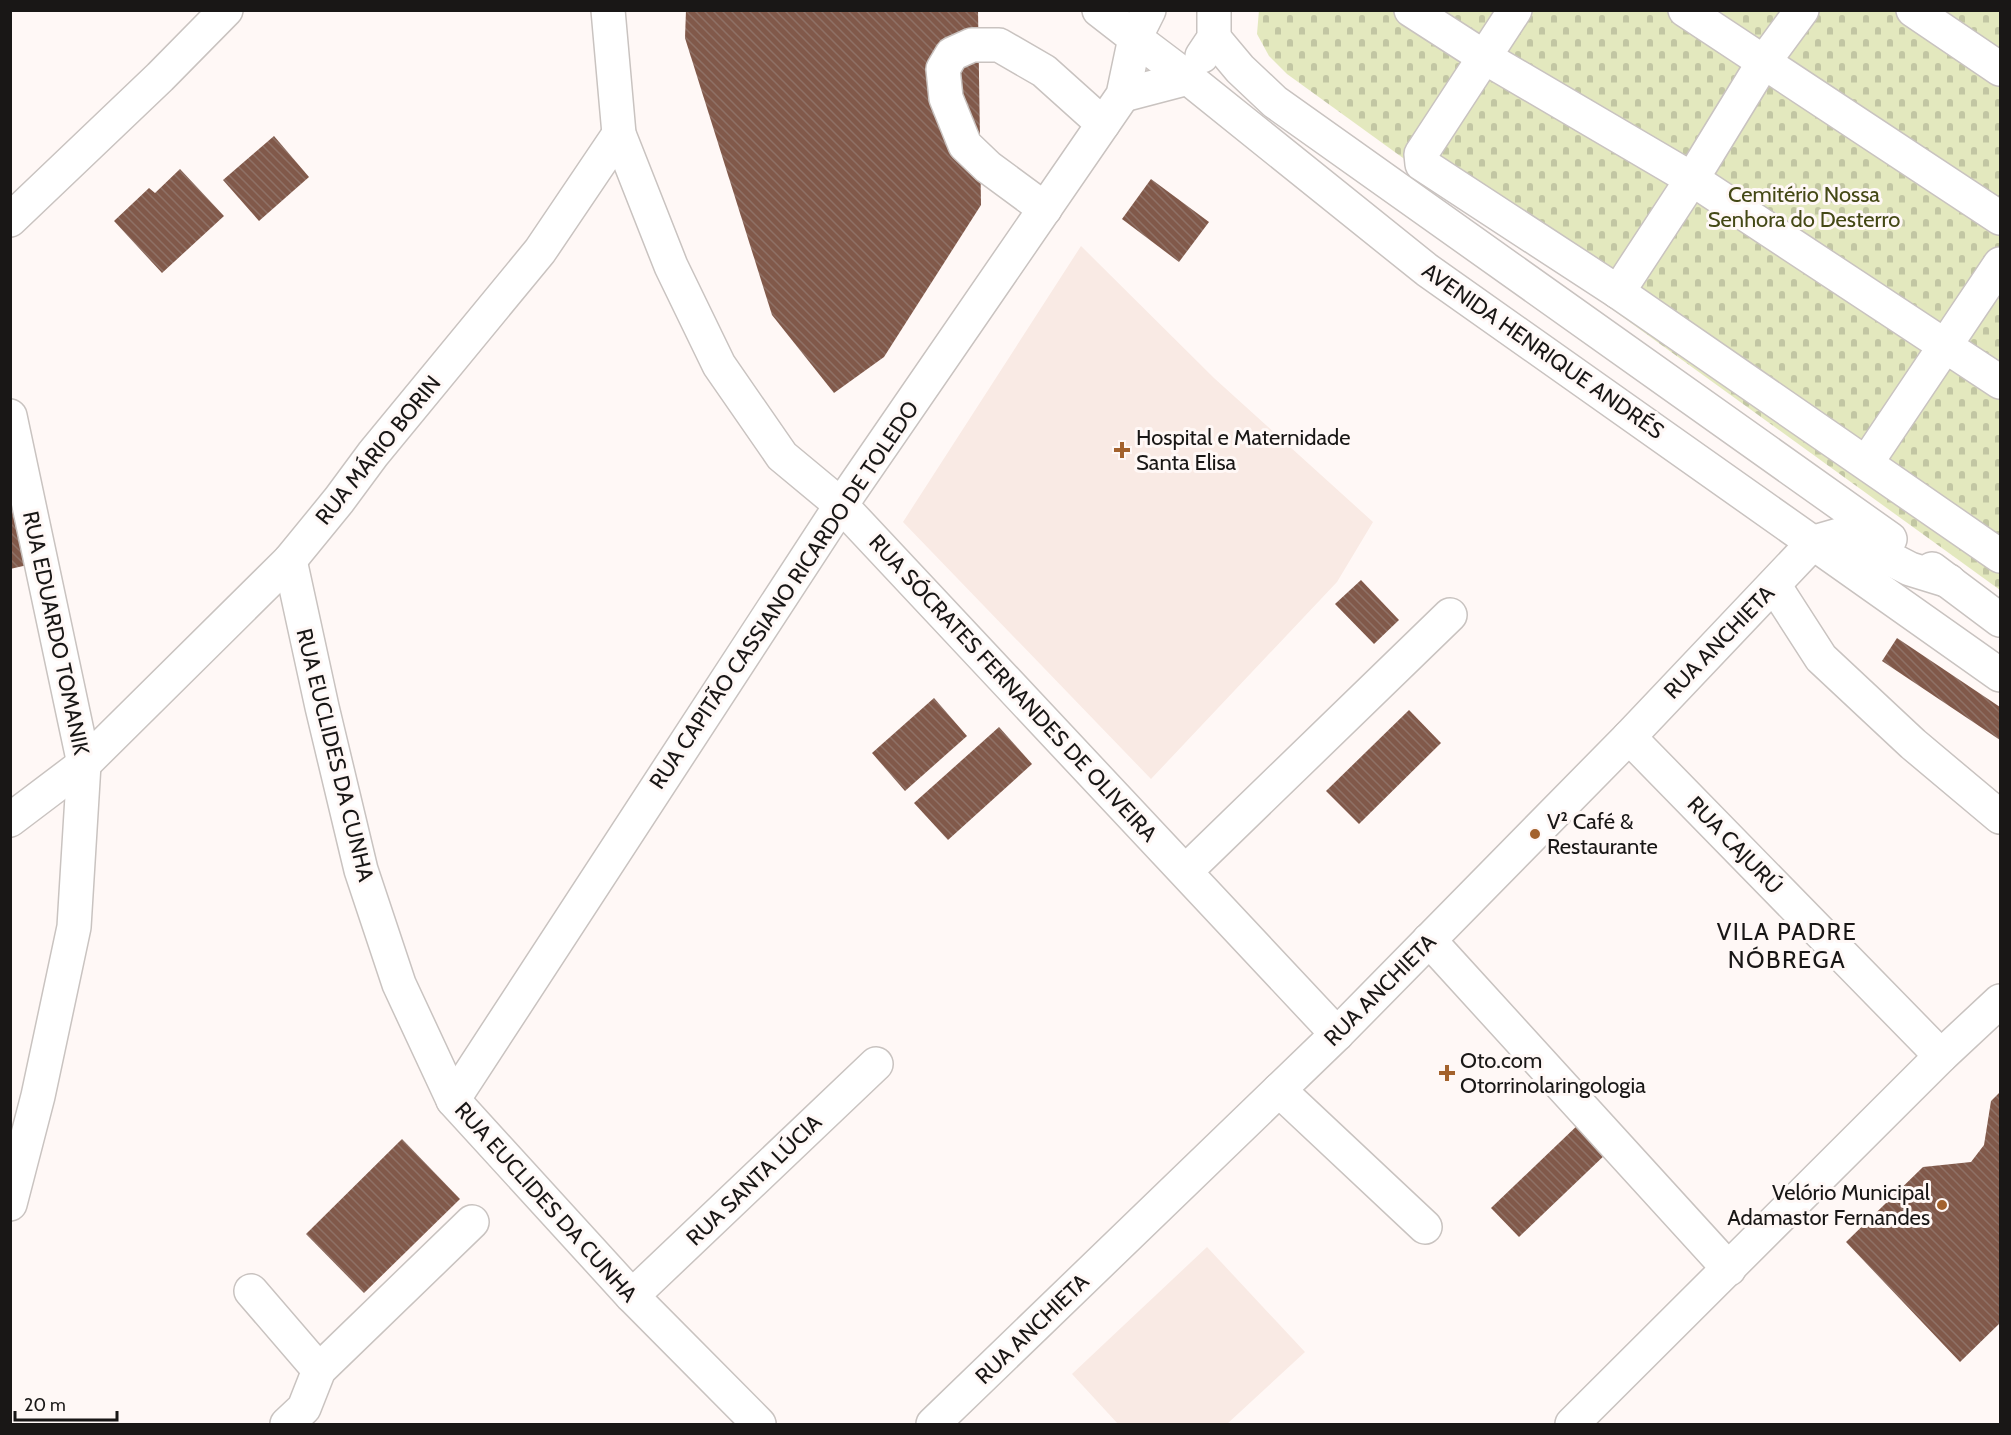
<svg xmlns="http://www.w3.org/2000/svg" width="2011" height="1435" viewBox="0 0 2011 1435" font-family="Cabin,sans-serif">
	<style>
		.built { fill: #f9eae4 }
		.cemetery { fill: url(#cemetery-stones) }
		.building { fill: url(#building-back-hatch) }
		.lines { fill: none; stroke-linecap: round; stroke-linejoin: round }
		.minor-casing { stroke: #c9c3c0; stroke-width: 36 }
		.major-casing { stroke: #c9c3c0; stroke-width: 36 }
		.minor { stroke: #fff; stroke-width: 33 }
		.major { stroke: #fff; stroke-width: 33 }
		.poi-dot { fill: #a3622d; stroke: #fff8f6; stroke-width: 2 }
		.labels { text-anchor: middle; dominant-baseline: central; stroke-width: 6; stroke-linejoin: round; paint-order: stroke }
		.park-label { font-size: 22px; fill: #444815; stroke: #fff8f6 }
		.street-label { font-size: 22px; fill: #191716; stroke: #fff8f6 }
		.poi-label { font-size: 22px; fill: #191716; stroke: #fff8f6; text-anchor: start }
		.neighbourhood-label { font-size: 24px; letter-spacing: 1.5px; fill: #191716; stroke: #fff8f6 }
	</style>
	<defs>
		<pattern id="cemetery-stones" width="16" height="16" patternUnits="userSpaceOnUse" patternTransform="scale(1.5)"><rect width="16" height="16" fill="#e3e8be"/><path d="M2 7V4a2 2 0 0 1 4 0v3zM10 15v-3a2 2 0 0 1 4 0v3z" fill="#c2c6a3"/></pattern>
		<pattern id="building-back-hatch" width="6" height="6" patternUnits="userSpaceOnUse" patternTransform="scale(1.5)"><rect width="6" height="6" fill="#81594a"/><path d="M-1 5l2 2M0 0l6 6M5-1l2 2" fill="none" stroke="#8f7166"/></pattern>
	</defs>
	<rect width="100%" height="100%" fill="#fff8f6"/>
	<g class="built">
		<path d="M1081,246L1214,378L1373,522L1337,582L1151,779L903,522Z"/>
		<path d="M1207,1247L1305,1352L1227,1424H1118L1072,1374Z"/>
	</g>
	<path class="cemetery" d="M1259,10L2000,11V590L1287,74L1269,56L1257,34Z"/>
	<g class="building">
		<path d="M686,10H978L981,205L884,357L834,393L772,315L685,38Z"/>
		<path d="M274,136L309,177L259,221L223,180Z"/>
		<path d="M180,169L224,216L162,273L114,221L149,188L155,193Z"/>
		<path d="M1151,179L1209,222L1179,262L1122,219Z"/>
		<path d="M10,465L32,564L10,569Z"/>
		<path d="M1361,580L1399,620L1374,644L1335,604Z"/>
		<path d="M1897,638L2000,707V740L1882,661Z"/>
		<path d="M934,698L967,736L905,791L872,753Z"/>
		<path d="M1409,710L1441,743L1359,824L1326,791Z"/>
		<path d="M999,727L1032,764L948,840L914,803Z"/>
		<path d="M2000,1092V1323L1960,1362L1846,1242L1923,1167L1971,1162L1984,1145L1991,1101Z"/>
		<path d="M1582,1121L1609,1151L1519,1237L1491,1208Z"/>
		<path d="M402,1139L460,1199L364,1293L306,1234Z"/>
	</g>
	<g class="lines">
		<defs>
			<g id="minor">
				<path d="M608,10L619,134L671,266L719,365L782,456L841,505L1337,1034"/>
				<path d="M1411,10L1484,57L1692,179L2000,382"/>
				<path d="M1515,10L1421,154L1422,164L1618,292L2000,556"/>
				<path d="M1685,10L2000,218"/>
				<path d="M1913,10L2000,69"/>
				<path d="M1123,95L1188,78"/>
				<path d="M1045,209L988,167L965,145L946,98L943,69L952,54L972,45H999L1044,71L1103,124"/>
				<path d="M10,220L160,77L226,10"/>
				<path d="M1618,292L1692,179L1763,63L1802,10"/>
				<path d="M10,416L84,764L74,927L38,1096L10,1204"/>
				<path d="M1867,462L2000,264"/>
				<path d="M290,560L322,707L361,870L399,984L453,1100L632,1296L759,1424"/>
				<path d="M1774,585L1821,658L1913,744L2000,817"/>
				<path d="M1629,737L1941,1056"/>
				<path d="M10,820L84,764L290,560L339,500L373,454L540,251L619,134"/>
				<path d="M1186,871L1450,615"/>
				<path d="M1429,940L1729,1269"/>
				<path d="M1279,1090L1425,1227"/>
				<path d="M453,1100L841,505L1123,95L1135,38L1099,10"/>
				<path d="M251,1291L319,1370"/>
				<path d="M632,1296L876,1064"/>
				<path d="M287,1424L304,1408L319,1370L472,1222"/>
			</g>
			<g id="major">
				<path d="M1149,10L1135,38L1188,78L1427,270L2000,675"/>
				<path d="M1214,38L1240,69L1275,102L1890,539"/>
				<path d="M1202,56L1214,38V10"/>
				<path d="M1932,569L2000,620"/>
				<path d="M933,1424L1337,1034L1629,737L1814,542L1842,534L1910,569L1949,581"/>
				<path d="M1572,1424L1941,1056L2000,1001"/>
			</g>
		</defs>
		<use href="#minor" class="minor-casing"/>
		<use href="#major" class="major-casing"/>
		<use href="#minor" class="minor"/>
		<use href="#major" class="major"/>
	</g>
	<g class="poi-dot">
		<path d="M1119 441h6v6h6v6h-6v6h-6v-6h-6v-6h6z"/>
		<circle cx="1535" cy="834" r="6"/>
		<path d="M1444 1064h6v6h6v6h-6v6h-6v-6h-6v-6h6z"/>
		<circle cx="1942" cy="1205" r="6"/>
	</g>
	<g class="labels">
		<g class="park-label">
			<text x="1804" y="194">Cemitério Nossa<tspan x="1804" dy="25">Senhora do Desterro</tspan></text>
		</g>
		<g class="street-label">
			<text transform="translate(1543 351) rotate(35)">AVENIDA HENRIQUE ANDRÉS</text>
			<text transform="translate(378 450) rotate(-51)">RUA MÁRIO BORIN</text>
			<text transform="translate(784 595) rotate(-56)">RUA CAPITÃO CASSIANO RICARDO DE TOLEDO</text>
			<text transform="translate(56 633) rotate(78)">RUA EDUARDO TOMANIK</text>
			<text transform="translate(1719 642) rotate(-46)">RUA ANCHIETA</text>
			<text transform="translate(1013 688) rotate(47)">RUA SÓCRATES FERNANDES DE OLIVEIRA</text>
			<text transform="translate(335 755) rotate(76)">RUA EUCLIDES DA CUNHA</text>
			<text transform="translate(1735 845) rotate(46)">RUA CAJURÚ</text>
			<text transform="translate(1380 990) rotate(-45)">RUA ANCHIETA</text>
			<text transform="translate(754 1180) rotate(-44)">RUA SANTA LÚCIA</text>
			<text transform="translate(546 1202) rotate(48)">RUA EUCLIDES DA CUNHA</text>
			<text transform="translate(1032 1329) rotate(-44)">RUA ANCHIETA</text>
		</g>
		<g class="poi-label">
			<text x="1136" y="437">Hospital e Maternidade<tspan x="1136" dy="25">Santa Elisa</tspan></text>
			<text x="1547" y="821">V² Café &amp;<tspan x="1547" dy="25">Restaurante</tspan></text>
			<text x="1460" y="1060">Oto.com<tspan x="1460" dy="25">Otorrinolaringologia</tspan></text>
			<text x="1930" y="1192" text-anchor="end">Velório Municipal<tspan x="1930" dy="25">Adamastor Fernandes</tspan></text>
		</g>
		<g class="neighbourhood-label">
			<text x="1787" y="931">VILA PADRE<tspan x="1787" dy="28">NÓBREGA</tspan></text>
		</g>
	</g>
	<rect width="2011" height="1435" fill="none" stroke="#191716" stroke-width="24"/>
	<path d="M15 1411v9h102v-9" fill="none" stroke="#191716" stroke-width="3"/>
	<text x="24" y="1411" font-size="18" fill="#191716" stroke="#fff8f6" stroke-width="4.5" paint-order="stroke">20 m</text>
</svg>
